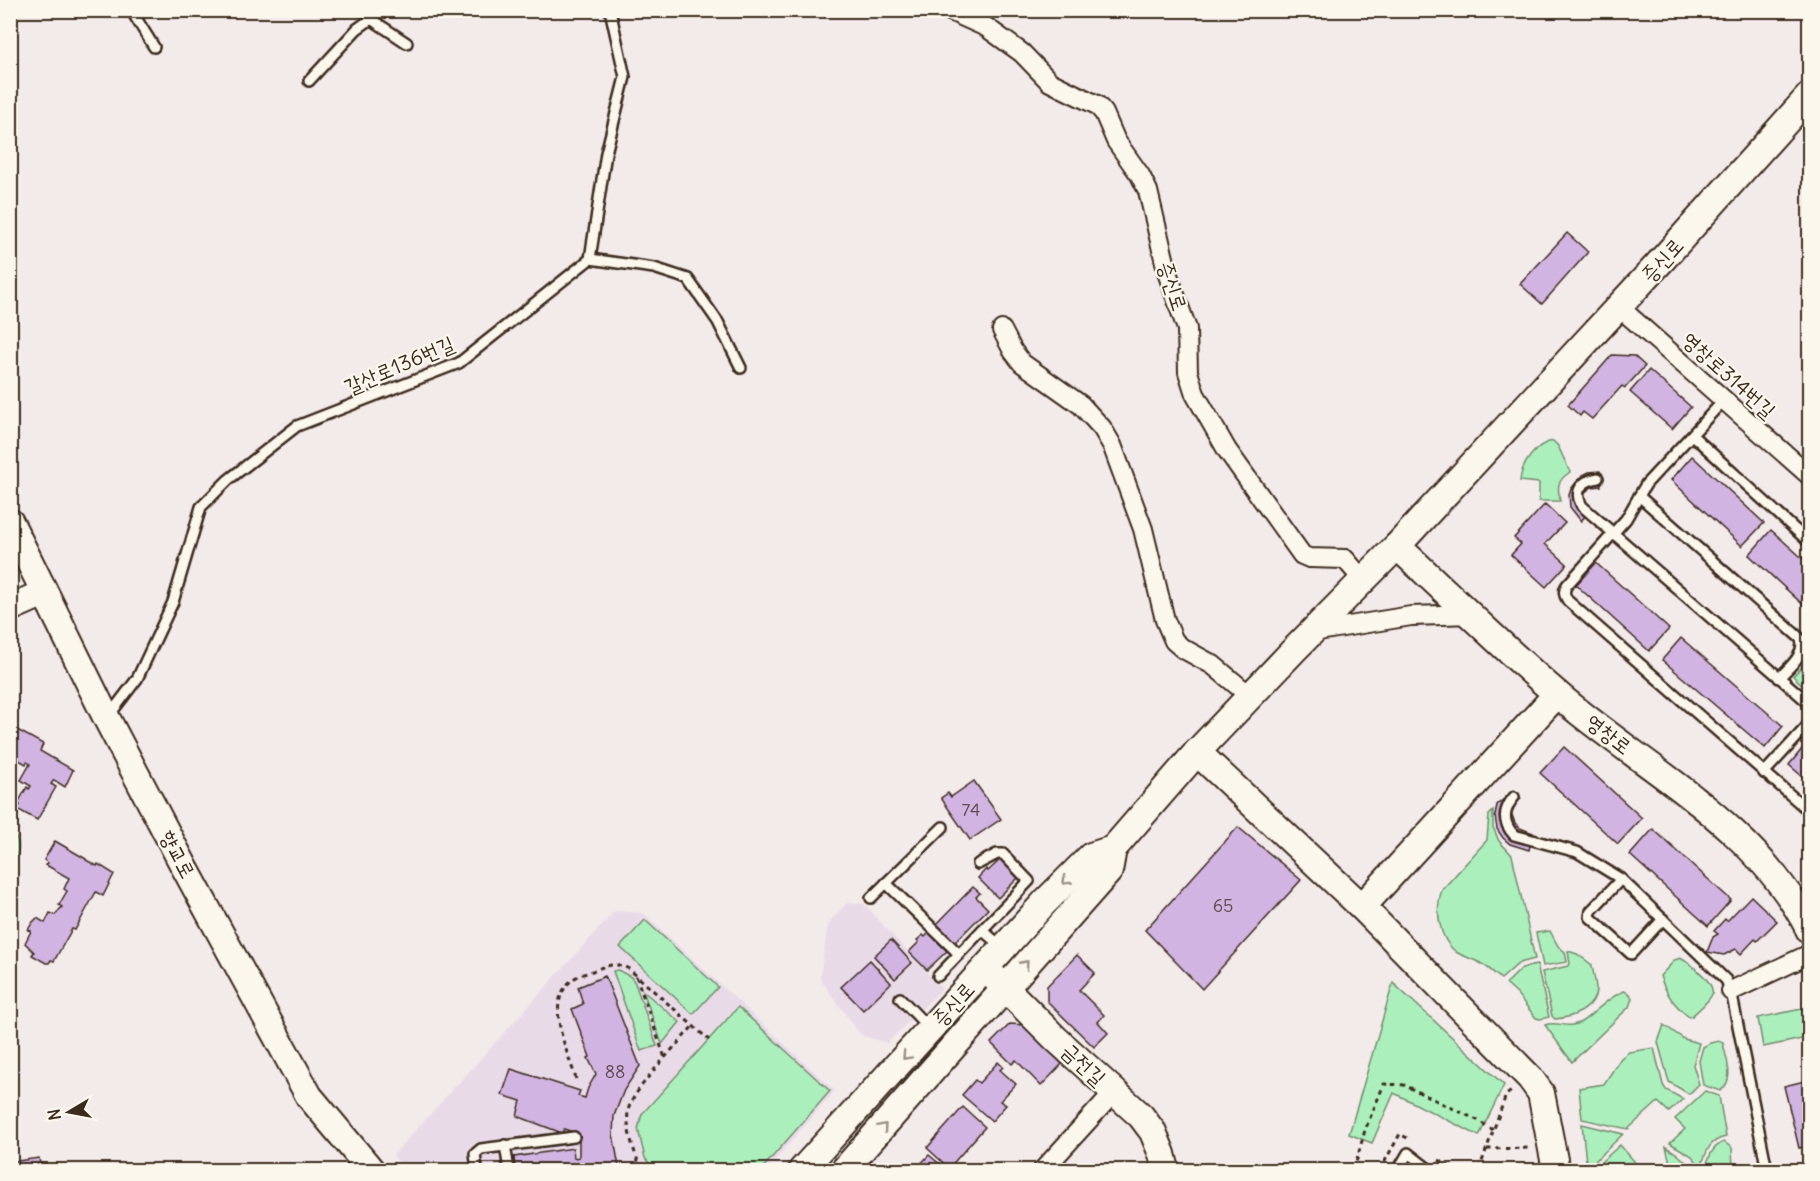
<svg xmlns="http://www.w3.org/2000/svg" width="1820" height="1181" viewBox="0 0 1820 1181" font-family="Delius,'Poor Story',sans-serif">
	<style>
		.built { fill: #e9dae8 }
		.green { fill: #abf0bc; stroke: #738d6d; stroke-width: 1.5 }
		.building { fill: #d1b4e2; stroke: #3b2a1e; stroke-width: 1.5 }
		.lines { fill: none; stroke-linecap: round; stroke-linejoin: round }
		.lane-casing { stroke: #3b2a1e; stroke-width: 14 }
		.street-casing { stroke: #3b2a1e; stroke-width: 22 }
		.secondary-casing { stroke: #3b2a1e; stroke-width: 30 }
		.path { stroke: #3b2a1e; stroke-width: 3; stroke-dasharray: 4.5 4.5; stroke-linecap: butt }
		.lane { stroke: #fbf7ec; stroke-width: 9 }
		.street { stroke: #fbf7ec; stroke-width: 18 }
		.secondary { stroke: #fbf7ec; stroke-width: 26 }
		.oneway { stroke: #9b9085 }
		.labels { text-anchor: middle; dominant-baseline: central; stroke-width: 4.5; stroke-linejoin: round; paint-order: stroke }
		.number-label { font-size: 18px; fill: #604c4f }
		.street-label { font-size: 21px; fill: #3b2a1e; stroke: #fbf7ec }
	</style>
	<rect width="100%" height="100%" fill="#f3eaea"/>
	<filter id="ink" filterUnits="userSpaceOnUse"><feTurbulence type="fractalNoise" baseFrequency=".0167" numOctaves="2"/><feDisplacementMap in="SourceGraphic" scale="12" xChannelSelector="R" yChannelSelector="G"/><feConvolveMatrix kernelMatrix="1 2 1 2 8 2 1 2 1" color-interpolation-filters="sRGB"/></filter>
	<g filter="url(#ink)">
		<g class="built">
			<path d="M847,903L864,904L942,989L887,1043L864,1036L858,1031L820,979L827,929L832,919Z"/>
			<path d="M615,911L643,913L835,1091L766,1170H404L393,1155Z"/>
		</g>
		<g class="green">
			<path d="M1553,441L1558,446L1570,472C1557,481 1557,486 1560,501H1539V483L1520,481C1521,465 1536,443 1553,441Z"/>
			<path d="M1809,659V691L1793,676Z"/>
			<path d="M1493,811V827L1499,841L1512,855L1535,959L1519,963L1501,979C1495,974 1489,968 1482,964C1474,959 1464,957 1456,952C1438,938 1435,909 1442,890L1487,840L1489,815Z"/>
			<path d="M11,830C23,843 19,854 11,869Z"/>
			<path d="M645,920L718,987L693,1014L620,947Z"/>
			<path d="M1550,931L1558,946L1565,952L1567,962L1543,966L1536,933Z"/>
			<path d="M1568,951L1577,954L1592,965C1593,973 1596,982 1596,990C1595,1009 1572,1018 1555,1019L1552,1016L1542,972L1568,966L1570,964Z"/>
			<path d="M1680,958C1690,963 1715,982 1712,994C1710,1001 1698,1010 1692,1016L1689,1017C1674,1005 1666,994 1660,976L1675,960Z"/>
			<path d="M1537,965L1549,1017L1540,1019L1536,1018L1517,994L1506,984L1522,968Z"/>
			<path d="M618,970L631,977L635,983L657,1046L641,1051L613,971Z"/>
			<path d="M1393,983L1504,1085L1479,1136L1394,1093L1372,1143L1349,1134Z"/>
			<path d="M643,991L680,1022L662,1044Z"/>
			<path d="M1624,991L1630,994L1632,998L1629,1007L1572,1062L1545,1025C1557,1020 1568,1030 1581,1022C1597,1012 1605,999 1624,991Z"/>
			<path d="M738,1007L830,1091L761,1170H654L645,1158L638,1129L642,1114Z"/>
			<path d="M1802,1009L1807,1038L1763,1047L1758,1018Z"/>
			<path d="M1664,1025L1684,1039L1699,1043L1693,1065L1699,1084L1689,1094L1669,1082L1658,1042Z"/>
			<path d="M1719,1041L1723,1043C1726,1059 1736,1080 1720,1091L1703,1085L1699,1061L1703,1047L1710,1043Z"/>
			<path d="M1654,1048L1663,1085L1666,1090L1683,1099L1669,1112L1658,1102L1628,1129L1582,1119L1579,1088L1604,1084L1621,1058L1629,1052Z"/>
			<path d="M1705,1091L1719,1096L1726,1137C1709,1140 1706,1152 1701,1167L1692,1156L1670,1143L1685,1129L1675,1119Z"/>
			<path d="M1582,1124L1623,1134L1590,1166L1586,1162Z"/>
			<path d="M1724,1142L1732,1148L1733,1170H1705C1708,1159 1712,1146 1724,1142Z"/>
			<path d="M1620,1145L1640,1168L1637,1170H1592Z"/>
			<path d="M1666,1147L1676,1153L1695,1170H1672Z"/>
		</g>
		<g class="building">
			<path d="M1567,233L1588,252L1542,304L1520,284Z"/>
			<path d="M1612,355L1634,356L1645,366L1625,388L1622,386L1592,419L1583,412L1580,416L1568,405Z"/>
			<path d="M1649,370L1691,407L1672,429L1630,392Z"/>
			<path d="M1692,456L1764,523L1742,546L1671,480Z"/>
			<path d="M1600,471L1601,486L1592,487L1584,493L1583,500L1590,510L1581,521L1570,507L1569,495L1571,489L1581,476L1589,472Z"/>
			<path d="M1545,504L1565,523L1545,544L1567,564L1546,587L1511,555L1521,544L1514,538Z"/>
			<path d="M1771,530L1810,565V611L1749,555Z"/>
			<path d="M1596,563L1669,629L1649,651L1576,585Z"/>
			<path d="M1681,638L1783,726L1765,748L1662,660Z"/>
			<path d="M10,726L43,744L40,751L73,770L65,787L54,780L51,784L56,787L37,820L17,809L20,805L18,803L27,787L29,789L31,786L21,780L30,764L27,762L26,764L10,755Z"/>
			<path d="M1807,743L1810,745V783L1789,765Z"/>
			<path d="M1564,747L1642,818L1618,844L1540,773Z"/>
			<path d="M974,781L1001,819L970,840L941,798L948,793L951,797Z"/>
			<path d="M1514,790L1521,799L1515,803L1511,810L1512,815L1515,823L1520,828L1533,833L1529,850L1510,844L1503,838L1497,829L1495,816L1497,805Z"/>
			<path d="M1238,827L1301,880L1202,989L1145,930Z"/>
			<path d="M1653,829L1731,900L1708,926L1630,855Z"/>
			<path d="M55,841L86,859V860L97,866L98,864L114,874L103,896L96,892L75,930L72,929L54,961L51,960L49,963H46L32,955L34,952L25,943L31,931L28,930L32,923L37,918L45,923L50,913L55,915L62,907L59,905L67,891L64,889L69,878L46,865L48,863L44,860Z"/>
			<path d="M1001,859L1019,877L998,898L978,878L986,869L988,871Z"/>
			<path d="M973,887L980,893L976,897L988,909L954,943L936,925Z"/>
			<path d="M1751,896L1777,921L1757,941L1755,939L1741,954L1736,949L1724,955L1707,952L1713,937L1718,934L1714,931L1725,919L1727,921Z"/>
			<path d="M929,933L947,951L927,970L909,952L919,942L917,940L923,935L925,937Z"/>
			<path d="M891,940L912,963L895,979L874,956Z"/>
			<path d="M1077,955L1095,973L1079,990L1104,1015L1098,1022L1108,1033L1094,1047L1047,1001V986Z"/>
			<path d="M870,960L891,983L863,1010L841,987Z"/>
			<path d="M605,976L640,1066L624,1090L614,1116L613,1134L619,1167L628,1166L634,1170H515L514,1157L573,1148L574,1158L579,1157V1134L564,1129L562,1133L517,1116L521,1101L502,1095L511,1069L580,1091L578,1096L585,1098L588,1088L596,1074L588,1058L590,1057L572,1009L583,1004L578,987Z"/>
			<path d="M1010,1024L1024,1025L1062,1064L1041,1086L1016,1060L1012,1064L991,1043Z"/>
			<path d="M998,1062L1003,1067L1000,1070L1016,1084L1000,1101L1006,1105L992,1121L962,1095L975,1080L979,1083Z"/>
			<path d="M1809,1080L1810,1170H1809L1804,1147L1799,1148L1784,1086Z"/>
			<path d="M963,1107L985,1127L949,1168L927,1148Z"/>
			<path d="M929,1155L947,1170H915Z"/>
			<path d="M39,1158L41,1170H10V1162Z"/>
		</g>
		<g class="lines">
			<defs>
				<g id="lane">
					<path d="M131,10L154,47"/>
					<path d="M374,10L371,19L407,43"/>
					<path d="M309,81L357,29L371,19"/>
					<path d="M590,259L654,268L688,279L718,322L741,368"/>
					<path d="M1724,400L1646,484L1626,519L1567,585C1563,591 1564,595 1568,601L1810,812"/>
					<path d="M1692,435L1810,543"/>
					<path d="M1598,478C1582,481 1573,490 1582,506L1810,704"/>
					<path d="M1639,496L1801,639C1806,655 1788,668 1779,678"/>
					<path d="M108,717L137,679L173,602L201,507L228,480L297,426L459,363L590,259L606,153L625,77L610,10"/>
					<path d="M1764,773L1810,723"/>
					<path d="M1514,797C1503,810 1502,822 1514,835L1577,852L1621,879L1726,980L1731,991L1767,1170"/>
					<path d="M1621,879L1591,911L1590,917L1631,954L1663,919"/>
					<path d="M886,883L959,954"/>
					<path d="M871,898L943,827"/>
					<path d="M982,930L1001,946"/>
					<path d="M938,976L1029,881L1003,854H997L978,864"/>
					<path d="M900,998L929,1028"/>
					<path d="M505,1145L509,1170"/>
					<path d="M477,1170L475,1154L481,1149L574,1137"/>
					<path d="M1398,1170L1408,1153L1430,1170"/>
				</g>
				<g id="street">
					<path d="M948,10L986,27L1022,53L1050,82L1097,105L1104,113L1116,141L1140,175L1148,191L1168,275L1187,329L1188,372L1195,394L1227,450L1302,555L1309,558L1345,559L1363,580"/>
					<path d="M1619,307L1810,476"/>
					<path d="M1002,330L1013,351L1022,363L1081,405L1102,428L1112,445L1143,529L1165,620L1174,641L1182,648L1213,665L1250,696"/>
					<path d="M1312,632L1411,616L1472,614"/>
					<path d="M1731,991L1810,954"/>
					<path d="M1043,1170L1114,1092"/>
				</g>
				<g id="secondary">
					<path d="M10,522L107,719L186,870L309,1096L371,1170"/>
					<path d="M1397,546C1450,595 1502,647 1557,694C1644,769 1757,824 1810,931"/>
					<path d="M10,608L44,593"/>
					<path d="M1197,752L1362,907L1530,1078L1541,1093L1556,1170"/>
					<path d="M1362,907L1557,694"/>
					<path d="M994,977L1056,1039L1141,1116L1153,1132L1162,1154L1166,1170"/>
					<path d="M802,1170L1045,902L1091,856L1113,849"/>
					<path d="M844,1170L1109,871L1113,849L1197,752L1294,650L1397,546L1662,260L1810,95"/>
				</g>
			</defs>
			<use href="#lane" class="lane-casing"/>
			<use href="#street" class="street-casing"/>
			<use href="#secondary" class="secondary-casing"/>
			<g class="path">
				<path d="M636,976L665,1058"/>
				<path d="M576,1079C567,1049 543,1003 573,979C579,975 588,973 595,970C607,965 617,962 629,969L709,1040"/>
				<path d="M1487,1149L1532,1148"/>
				<path d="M1439,1160L1455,1170"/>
				<path d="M641,1170C635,1152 626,1132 628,1111C631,1091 678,1044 693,1026"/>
				<path d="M1354,1170L1365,1130L1384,1084L1404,1085L1477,1120L1493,1130"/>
				<path d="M1380,1170L1400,1134L1409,1139"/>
				<path d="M1479,1170L1506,1095L1513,1090"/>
			</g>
			<use href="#lane" class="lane"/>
			<use href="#street" class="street"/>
			<use href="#secondary" class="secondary"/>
		</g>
		<defs><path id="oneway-chevron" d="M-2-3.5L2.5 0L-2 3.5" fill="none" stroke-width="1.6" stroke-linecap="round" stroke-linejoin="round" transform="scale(1.5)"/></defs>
		<g class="oneway">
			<use href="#oneway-chevron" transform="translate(1066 881) rotate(135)"/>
			<use href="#oneway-chevron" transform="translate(1025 964) rotate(-48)"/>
			<use href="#oneway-chevron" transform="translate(906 1056) rotate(133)"/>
			<use href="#oneway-chevron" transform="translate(883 1127) rotate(-49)"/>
		</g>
	</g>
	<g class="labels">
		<g class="number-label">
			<text x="971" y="809">74</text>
			<text x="1223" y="905">65</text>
			<text x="615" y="1071">88</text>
		</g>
		<g class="street-label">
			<text transform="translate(1662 260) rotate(-48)">증신로</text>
			<text transform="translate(1173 286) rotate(72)">증신로</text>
			<text transform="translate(399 365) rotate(-23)">갈산로136번길</text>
			<text transform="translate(1729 375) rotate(42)">영창로314번길</text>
			<text transform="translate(1609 734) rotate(38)">영창로</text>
			<text transform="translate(178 854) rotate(62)">향교로</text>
			<text transform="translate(953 1004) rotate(-48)">증신로</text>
			<text transform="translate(1084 1064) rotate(43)">금전길</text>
		</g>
	</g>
	<rect width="1820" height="1181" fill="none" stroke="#fbf7ec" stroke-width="36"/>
	<rect x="18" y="18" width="1784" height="1145" fill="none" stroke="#3b2a1e" stroke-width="2" filter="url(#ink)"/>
	<g transform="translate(69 1112) rotate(260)" stroke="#fbf7ec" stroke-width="4.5" paint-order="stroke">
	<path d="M0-4.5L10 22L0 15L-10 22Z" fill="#3b2a1e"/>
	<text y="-9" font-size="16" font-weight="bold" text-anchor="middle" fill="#3b2a1e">N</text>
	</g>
</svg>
